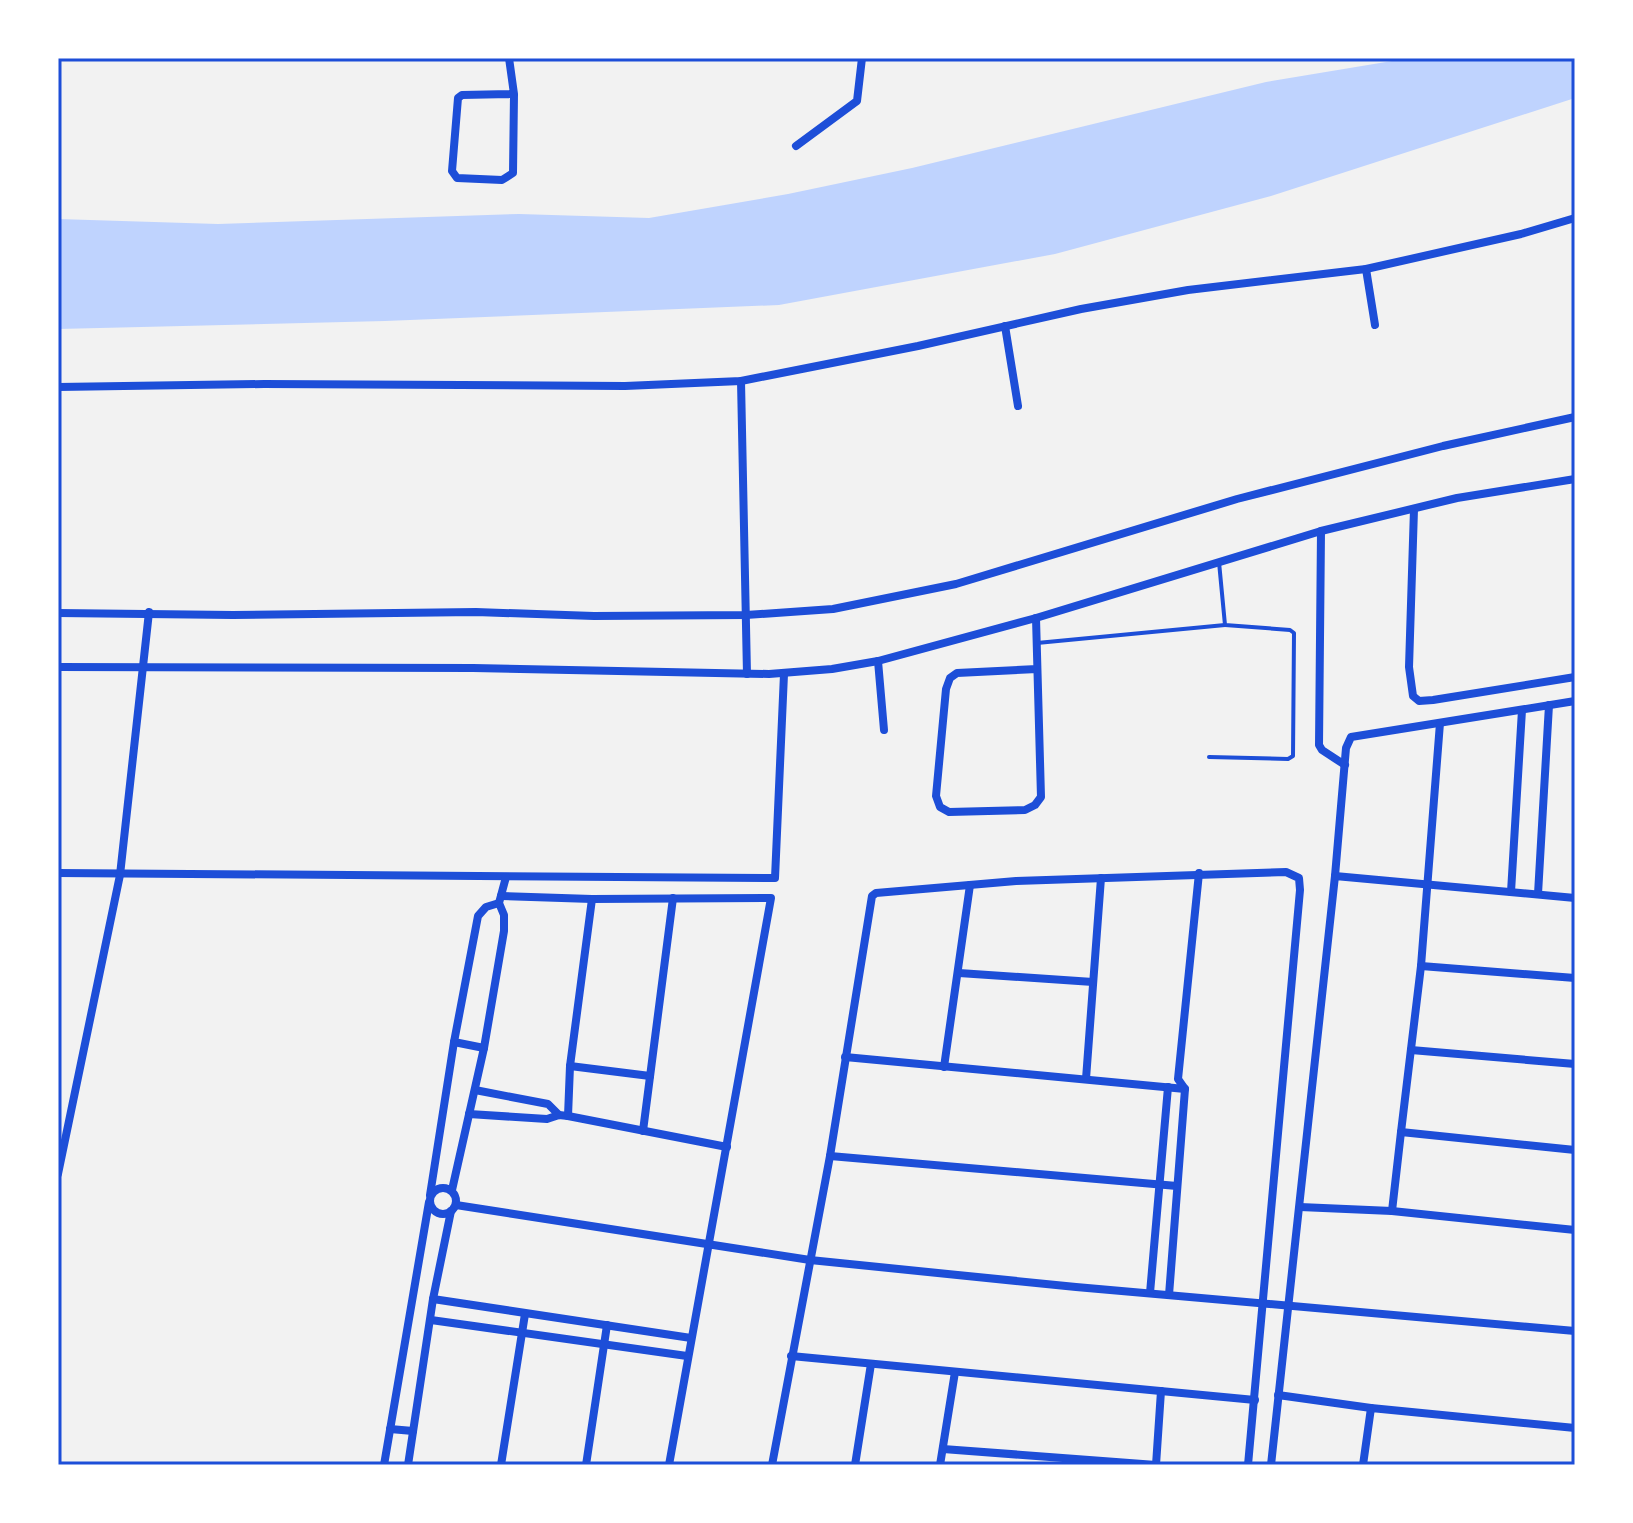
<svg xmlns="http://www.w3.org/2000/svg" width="1633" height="1523" viewBox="0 0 1633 1523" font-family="'Space Grotesk',sans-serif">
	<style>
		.water { fill: #bfd3fe }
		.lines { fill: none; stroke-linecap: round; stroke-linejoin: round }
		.service { stroke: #1d4ed8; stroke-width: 4 }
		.minor { stroke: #1d4ed8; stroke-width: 8 }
		.neatline { fill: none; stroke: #1d4ed8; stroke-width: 3 }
	</style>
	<rect width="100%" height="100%" fill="#f2f2f2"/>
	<path class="water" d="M1410,58H1575V98L1271,196L1055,254L779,305L385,321L58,329V219L218,224L519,214L649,218L788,194L912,168L1266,82Z"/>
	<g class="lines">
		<g class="service">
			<path d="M1037,643L1225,625"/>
			<path d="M1209,757L1288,759L1293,756L1294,633L1290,630L1225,625L1219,562"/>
		</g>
		<g class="minor">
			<path d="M509,58L514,94L513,173L502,180L457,178L452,171L458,98L462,95L514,94"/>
			<path d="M796,146L857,101L862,58"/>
			<path d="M1366,269L1375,325"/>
			<path d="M1005,326L1018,406"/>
			<path d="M741,381L747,674"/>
			<path d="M58,387L264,384L625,386L741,381L918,346L1081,309L1188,290L1366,269L1521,234L1575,218"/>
			<path d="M1414,509L1409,667L1413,696L1419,701L1433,700L1575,677"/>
			<path d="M1321,531L1319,745L1322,750L1345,765"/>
			<path d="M58,613L233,615L476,612L594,616L746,615L833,609L956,584L1237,499L1443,446L1575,417"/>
			<path d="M1036,618L1041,797L1035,805L1025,810L949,812L940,807L936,796L946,689L950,678L957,673L1037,669"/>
			<path d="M878,661L884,730"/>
			<path d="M58,667L473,668L769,674L832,669L878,661L1036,618L1321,531L1457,498L1575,479"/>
			<path d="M58,873L775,878L784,674"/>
			<path d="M1335,876L1346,748L1351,737L1575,701"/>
			<path d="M1511,892L1522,710"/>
			<path d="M1538,894L1549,705"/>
			<path d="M501,896L592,899L771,898L669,1465"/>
			<path d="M1421,966L1575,978"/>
			<path d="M959,973L1093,982"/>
			<path d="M454,1042L484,1048"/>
			<path d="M1411,1050L1575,1064"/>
			<path d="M845,1057L1185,1089"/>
			<path d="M570,1066L650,1076"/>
			<path d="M944,1067L970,885"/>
			<path d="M1086,1079L1101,878"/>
			<path d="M475,1090L548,1104L559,1115"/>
			<path d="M469,1114L547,1119L559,1115L568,1116L727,1147"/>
			<path d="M568,1116L570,1066L592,899"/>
			<path d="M643,1131L673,898"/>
			<path d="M1401,1132L1421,966L1440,723"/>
			<path d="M830,1156L1177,1186"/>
			<path d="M58,1174L120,875L149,612"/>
			<circle cx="443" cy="1201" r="13"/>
			<path d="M452,1190L484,1048L504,931V915L499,903L506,877"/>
			<path d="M430,1195L454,1042L478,916L486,907L499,903"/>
			<path d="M456,1205L810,1260L1076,1287L1575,1331"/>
			<path d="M1300,1207L1392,1211L1575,1230"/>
			<path d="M1392,1211L1401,1132L1575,1150"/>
			<path d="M1150,1293L1168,1087"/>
			<path d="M1169,1295L1185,1089L1178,1079L1199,873"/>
			<path d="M433,1299L691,1338"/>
			<path d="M431,1320L687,1356"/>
			<path d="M791,1356L1255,1400"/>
			<path d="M1278,1395L1371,1408"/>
			<path d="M390,1429L413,1431"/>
			<path d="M943,1449L1156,1465"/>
			<path d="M384,1465L429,1202"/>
			<path d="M408,1465L433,1299L451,1211"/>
			<path d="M501,1465L525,1314"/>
			<path d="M586,1465L607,1325"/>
			<path d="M772,1465L830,1156L872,896L876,893L1016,881L1286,872L1299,878L1300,890L1248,1465"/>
			<path d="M855,1465L871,1364"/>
			<path d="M940,1465L955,1372"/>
			<path d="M1156,1465L1161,1391"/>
			<path d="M1271,1465L1335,876L1575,898"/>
			<path d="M1363,1465L1371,1408L1575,1428"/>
		</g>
	</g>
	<rect width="1633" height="1523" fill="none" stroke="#ffffff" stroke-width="120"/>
	<rect x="60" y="60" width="1513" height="1403" class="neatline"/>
</svg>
